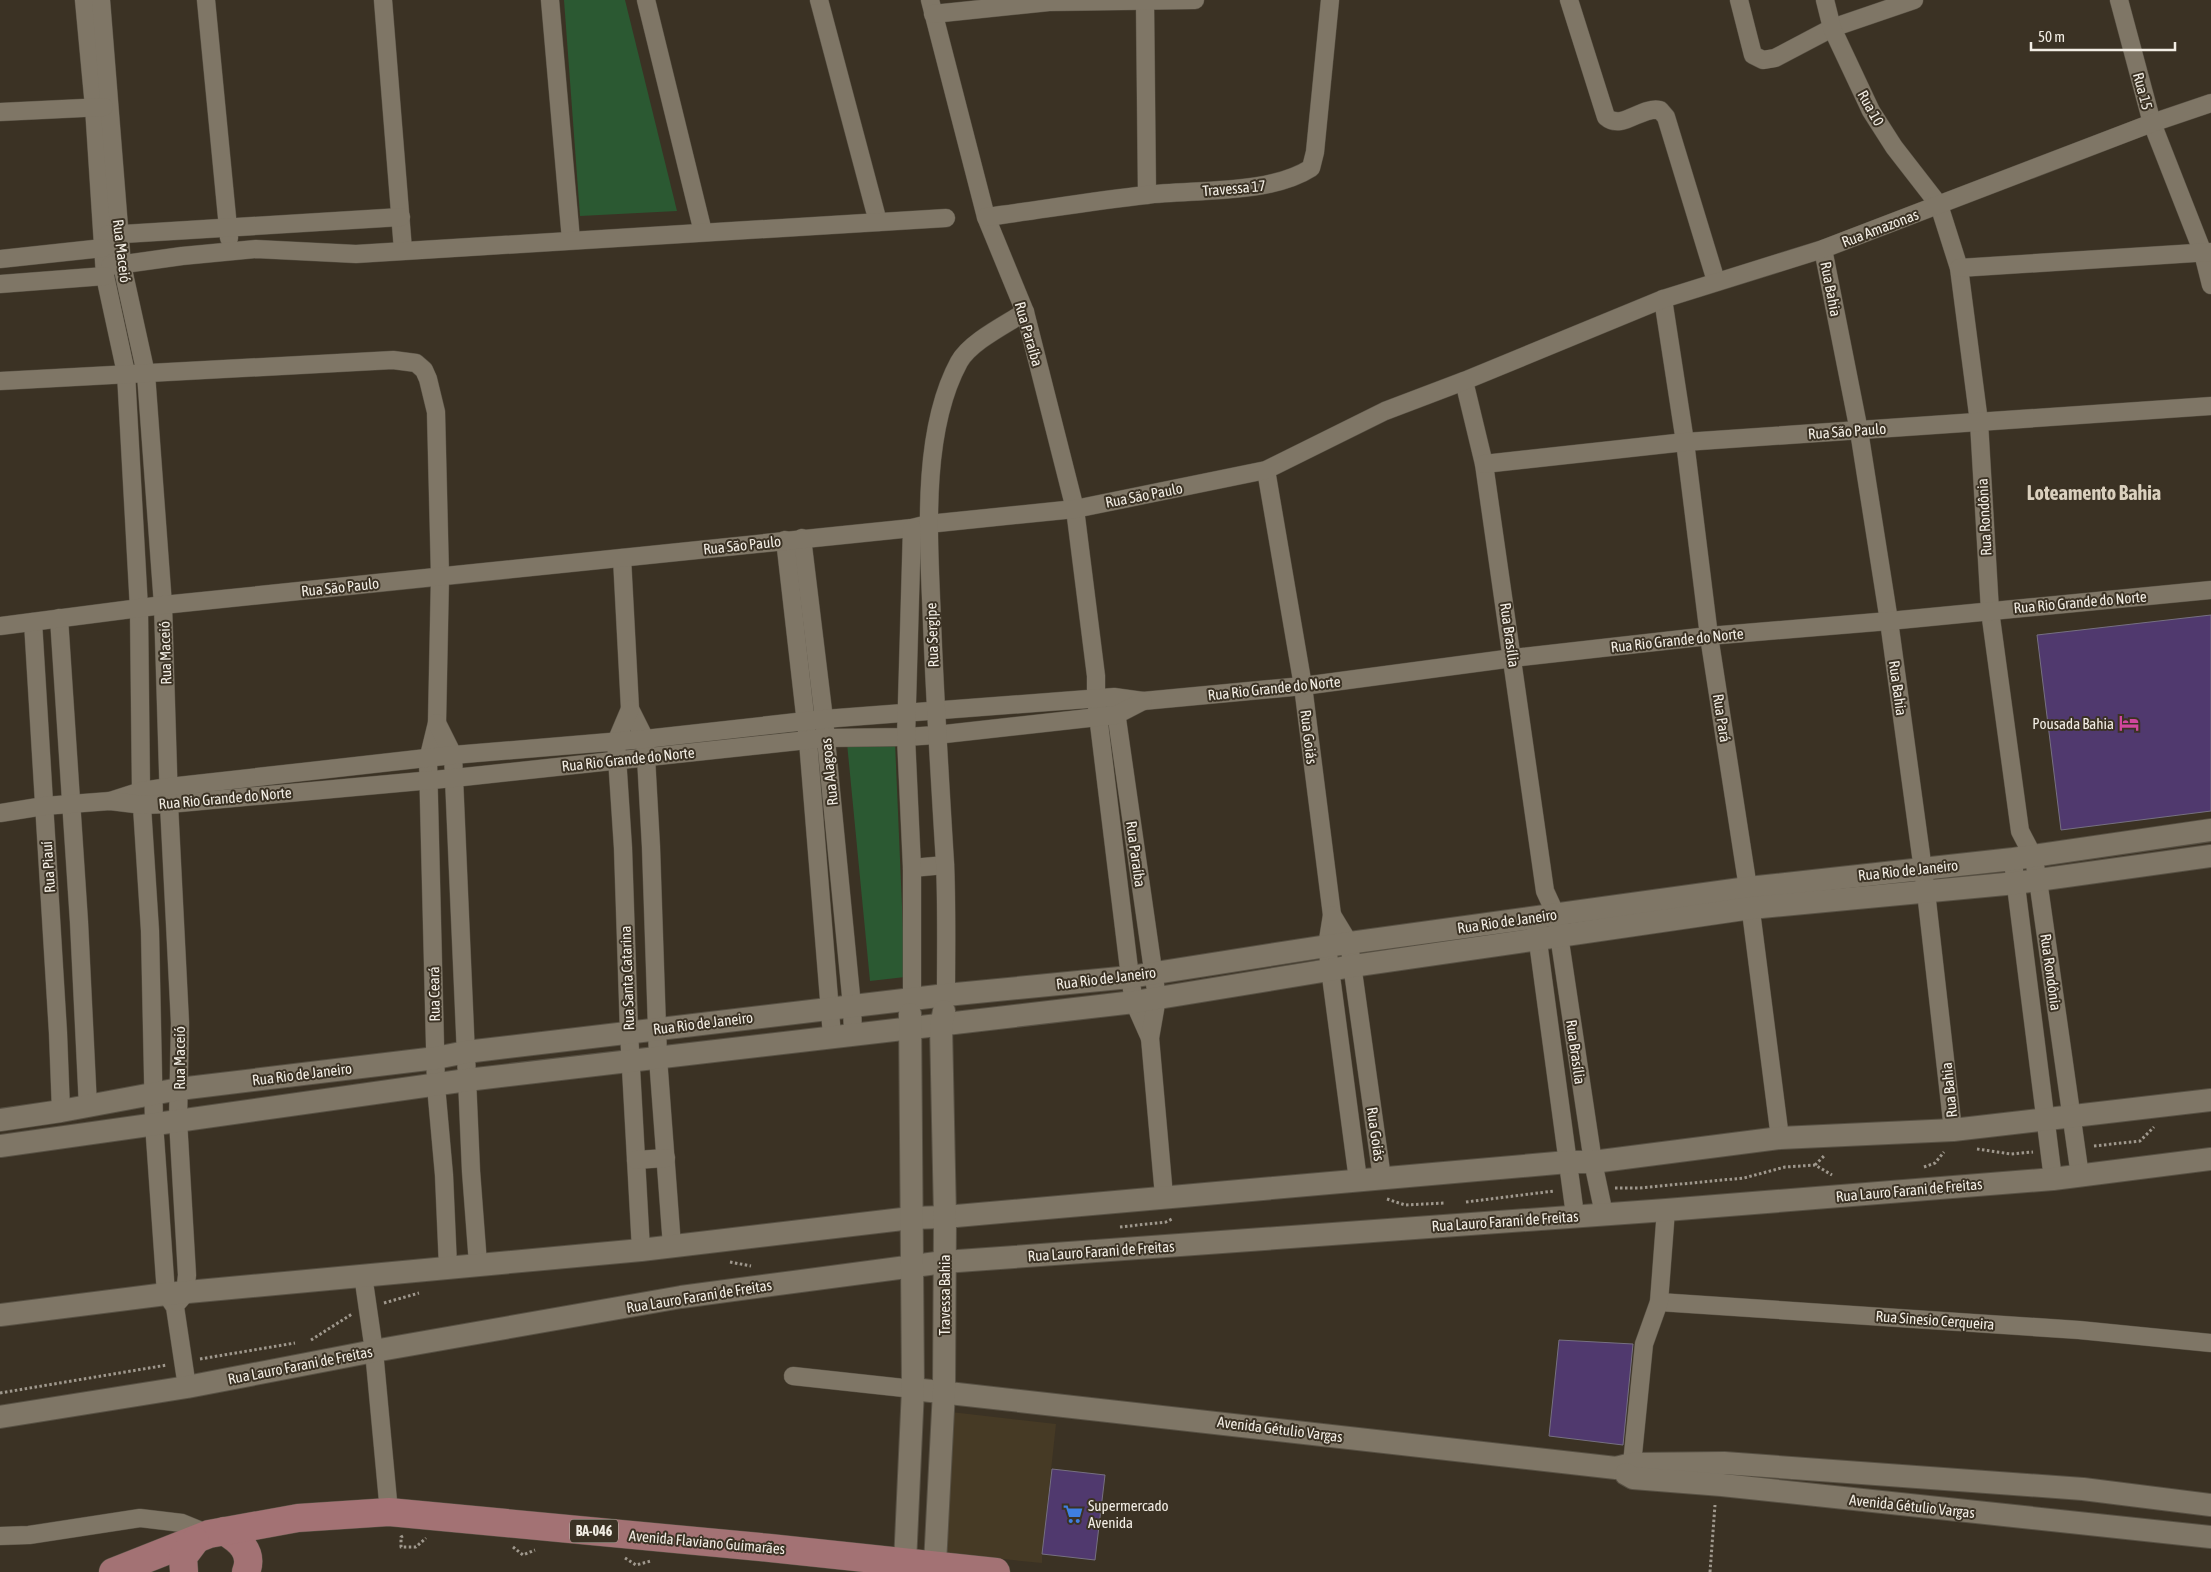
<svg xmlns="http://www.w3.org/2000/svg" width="2211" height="1572" viewBox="0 0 2211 1572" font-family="'Asap Condensed',sans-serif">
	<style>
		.built { fill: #463a25 }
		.green { fill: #2b5932 }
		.building { fill: #50396e; stroke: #767081 }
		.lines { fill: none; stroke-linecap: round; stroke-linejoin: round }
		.minor-casing { stroke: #585144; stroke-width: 19 }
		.tertiary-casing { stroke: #585144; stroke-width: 24 }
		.primary-casing { stroke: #585144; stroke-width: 29 }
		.path { stroke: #9f988d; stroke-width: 3; stroke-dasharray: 2.5 2.5; stroke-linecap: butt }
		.minor { stroke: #7f7666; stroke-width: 18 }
		.tertiary { stroke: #7f7666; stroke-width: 22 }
		.primary { stroke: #a37274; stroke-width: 28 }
		.labels { text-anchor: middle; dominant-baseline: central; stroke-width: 4; stroke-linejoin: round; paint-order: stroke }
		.shield { fill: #3b3224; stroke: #bbb5aa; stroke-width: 1 }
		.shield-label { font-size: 14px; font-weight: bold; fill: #f2ede4 }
		.street-label { font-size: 15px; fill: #f2ede4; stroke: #3b3224 }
		.poi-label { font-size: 15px; fill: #f2ede4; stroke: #3b3224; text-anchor: end }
		.district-label { font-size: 20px; font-weight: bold; fill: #dad0be; stroke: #3b3224 }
	</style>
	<rect width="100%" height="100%" fill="#3b3224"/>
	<path class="built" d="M951,1412L1056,1424L1042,1554V1563L942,1553Z"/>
	<g class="green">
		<path d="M564,0H625L677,211L580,216Z"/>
		<path d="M895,742L905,977L870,981L847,743Z"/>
	</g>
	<g class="building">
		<path d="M2211,615V811L2061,830L2037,635Z"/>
		<path d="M1559,1340L1633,1344L1623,1445L1549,1436Z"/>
		<path d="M1052,1469L1105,1475L1095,1560L1042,1554Z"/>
	</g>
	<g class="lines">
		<defs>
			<g id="minor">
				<path d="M84,0L94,107L105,276L126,373L139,609L141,791L150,931L154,1123L166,1294L175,1307L187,1387"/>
				<path d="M101,0L122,265L146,374L163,605L169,804L180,1023L178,1120L187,1275L185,1294L178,1302"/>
				<path d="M206,0L229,238"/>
				<path d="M383,0L403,250"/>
				<path d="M550,0L571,240"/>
				<path d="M646,0L703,232"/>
				<path d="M819,0L878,222"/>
				<path d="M930,0L986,217L1025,312L1075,509L1096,676V699L1130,977L1134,1002L1150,1038"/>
				<path d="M1569,0L1606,117C1622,131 1641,106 1660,110L1666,117L1716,281"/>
				<path d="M1739,0L1753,55L1763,60L1775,58L1832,28L1914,0"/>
				<path d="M1825,0L1832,28L1871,111L1894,147L1939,205L1959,268L1979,422L1990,611L2020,831L2033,856L2038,880L2080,1176"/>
				<path d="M2119,0L2152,123L2203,253L2211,285"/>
				<path d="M1145,1L1147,195"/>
				<path d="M933,14L1049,2L1195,0"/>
				<path d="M0,112L104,107"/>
				<path d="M986,217C1039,210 1093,201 1146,195C1195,189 1269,195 1311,168L1315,152L1330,0"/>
				<path d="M107,235L401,217"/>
				<path d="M1823,249L1859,431L1889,621L1926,892L1953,1130"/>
				<path d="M0,259L103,248"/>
				<path d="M110,266L182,256L256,249L356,254L946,218"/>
				<path d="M1959,268L2211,252"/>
				<path d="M0,284L105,276"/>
				<path d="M1663,299L1685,442L1709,636L1748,888L1780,1138"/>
				<path d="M0,381L393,360L416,363L424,370L428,379L436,412L440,576L437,723L428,760L436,1086L444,1175L448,1267"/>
				<path d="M1464,381L1484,464L1545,891L1556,915L1593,1162L1604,1214"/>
				<path d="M1484,464L1685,442L2211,406"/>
				<path d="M1266,470L1303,686L1332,915L1327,946L1358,1180"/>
				<path d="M802,538L824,719L852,1006L853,1034"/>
				<path d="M785,540L808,741L832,1036"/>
				<path d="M622,558L630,709L645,739L651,847L658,1058L672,1246"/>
				<path d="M59,618L79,922L88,1107"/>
				<path d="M33,622L58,1033L61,1111"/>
				<path d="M0,626L163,605L912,528L928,524L1075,509L1266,470L1385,411L1464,381L1663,299L1823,249L2152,123L2211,103"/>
				<path d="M1115,705L1157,998L1150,1038L1164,1196"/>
				<path d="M630,709L616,742L623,848L629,1032L641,1250"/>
				<path d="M437,723L453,755L471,1171L478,1264"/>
				<path d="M110,801L141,791L169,787L453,755L645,739L824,719L1114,697L1143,701L1303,686L1513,658L1709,636L1889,621L2211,590"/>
				<path d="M0,813L44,806L110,801L143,805L169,804L454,778L826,738L906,737L936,735L1116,715L1143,701"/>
				<path d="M912,868L945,865"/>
				<path d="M2014,870L2053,1179"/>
				<path d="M1332,915L1349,943L1382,1178"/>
				<path d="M1536,927L1575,1215"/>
				<path d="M946,995C946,951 947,907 945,863C940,782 935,702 932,622C929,542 920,434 959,362C970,342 1005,325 1025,312"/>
				<path d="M912,1000V868L906,737L912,528"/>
				<path d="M636,1160L666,1158"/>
				<path d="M363,1275L374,1351L389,1512"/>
				<path d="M1659,1302L2079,1330L2211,1343"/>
				<path d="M793,1376L913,1389"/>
				<path d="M1633,1475L1632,1464L1644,1344L1659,1302L1666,1210"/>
				<path d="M0,1536L29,1535L140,1518L182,1523L209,1534"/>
			</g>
			<g id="tertiary">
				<path d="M0,1120L61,1111L179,1089L436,1058L466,1052L946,995L1130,977L1327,946L1748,888L2013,859L2211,830"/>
				<path d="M0,1146L467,1080L1134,1002L1353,966L1751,908L2016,883L2211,856"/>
				<path d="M0,1315L166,1294L641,1250L911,1218L945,1217L1568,1162H1593L1780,1138L1953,1130L2211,1100"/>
				<path d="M913,1389L1616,1468L1632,1464L1724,1463L2083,1489L2211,1505"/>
				<path d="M0,1417L187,1387L374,1351L681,1297L944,1262L1666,1210L2053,1179L2211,1159"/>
				<path d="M1626,1474L1633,1478L1722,1485L2211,1537"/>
				<path d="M905,1563L913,1389L910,1014"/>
				<path d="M935,1564L944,1391L945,1217L941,1026L944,1011"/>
			</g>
			<g id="primary">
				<path d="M224,1531C239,1540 254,1552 246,1572"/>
				<path d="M113,1572L209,1534L298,1518L389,1512L770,1548L996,1572"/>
				<path d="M184,1572L183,1557L195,1541"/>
			</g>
		</defs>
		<use href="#minor" class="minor-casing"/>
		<use href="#tertiary" class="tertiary-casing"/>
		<use href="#primary" class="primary-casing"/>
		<g class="path">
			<path d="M2094,1146L2140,1141L2154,1127"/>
			<path d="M1977,1149L2011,1154L2033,1152"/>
			<path d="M1815,1165L1824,1156"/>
			<path d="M1924,1167L1935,1163L1944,1152"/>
			<path d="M1615,1188H1639L1744,1178L1785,1167L1815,1165L1832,1175"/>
			<path d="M1387,1199L1405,1205L1445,1203"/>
			<path d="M1466,1202L1554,1191"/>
			<path d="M1120,1227L1166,1222L1172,1219"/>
			<path d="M730,1262L751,1266"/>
			<path d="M384,1303L419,1293"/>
			<path d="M311,1340L352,1314"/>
			<path d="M200,1359L295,1343"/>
			<path d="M0,1393L167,1365"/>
			<path d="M403,1536L401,1537V1547H416L426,1538"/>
			<path d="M513,1547L523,1555L535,1550"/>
			<path d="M625,1558L636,1565L651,1561"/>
			<path d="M1710,1572L1715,1505"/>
		</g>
		<use href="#minor" class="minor"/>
		<use href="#tertiary" class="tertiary"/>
		<use href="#primary" class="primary"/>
	</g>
	<defs>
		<symbol id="hotel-bare" viewBox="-9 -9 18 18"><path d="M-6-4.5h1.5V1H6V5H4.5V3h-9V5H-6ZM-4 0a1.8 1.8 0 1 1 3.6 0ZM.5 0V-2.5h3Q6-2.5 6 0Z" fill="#d1479c" stroke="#3b3224" stroke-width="2.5" paint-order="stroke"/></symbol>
		<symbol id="supermarket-bare" viewBox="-9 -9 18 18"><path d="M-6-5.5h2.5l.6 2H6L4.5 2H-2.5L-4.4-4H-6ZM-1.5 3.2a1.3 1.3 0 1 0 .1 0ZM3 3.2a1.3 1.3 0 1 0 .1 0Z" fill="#3f7fe0" stroke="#3b3224" stroke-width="2.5" paint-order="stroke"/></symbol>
	</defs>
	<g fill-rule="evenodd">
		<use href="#hotel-bare" x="2115" y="709" width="28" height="28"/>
		<use href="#supermarket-bare" x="1059" y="1500" width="28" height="28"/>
	</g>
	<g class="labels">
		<rect class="shield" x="570" y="1519.5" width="48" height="23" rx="4"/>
		<g class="shield-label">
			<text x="594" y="1531">BA-046</text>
		</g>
		<g class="street-label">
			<text transform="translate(2143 91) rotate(75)">Rua 15</text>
			<text transform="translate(1871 108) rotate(61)">Rua 10</text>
			<text transform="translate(1234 188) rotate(-5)">Travessa 17</text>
			<text transform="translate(1880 228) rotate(-21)">Rua Amazonas</text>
			<text transform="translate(122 251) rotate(83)">Rua Maceió</text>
			<text transform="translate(1831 289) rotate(79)">Rua Bahia</text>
			<text transform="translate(1029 334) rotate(74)">Rua Paraíba</text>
			<text transform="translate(1847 431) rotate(-4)">Rua São Paulo</text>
			<text transform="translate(1144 495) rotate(-11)">Rua São Paulo</text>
			<text transform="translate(1984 517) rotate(-93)">Rua Rondônia</text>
			<text transform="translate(742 545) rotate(-6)">Rua São Paulo</text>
			<text transform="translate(340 587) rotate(-6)">Rua São Paulo</text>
			<text transform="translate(2080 602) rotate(-5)">Rua Rio Grande do Norte</text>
			<text transform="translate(932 635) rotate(-92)">Rua Sergipe</text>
			<text transform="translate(1510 635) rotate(82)">Rua Brasília</text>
			<text transform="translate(1677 640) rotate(-6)">Rua Rio Grande do Norte</text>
			<text transform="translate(165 653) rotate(-92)">Rua Maceió</text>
			<text transform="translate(1274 688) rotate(-6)">Rua Rio Grande do Norte</text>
			<text transform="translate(1898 688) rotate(82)">Rua Bahia</text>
			<text transform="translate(1722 718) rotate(81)">Rua Pará</text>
			<text transform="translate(1309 737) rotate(83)">Rua Goiás</text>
			<text transform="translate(628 759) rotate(-6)">Rua Rio Grande do Norte</text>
			<text transform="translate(829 772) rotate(-96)">Rua Alagoas</text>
			<text transform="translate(225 798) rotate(-5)">Rua Rio Grande do Norte</text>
			<text transform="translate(1136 854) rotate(82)">Rua Paraíba</text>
			<text transform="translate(48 867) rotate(-94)">Rua Piauí</text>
			<text transform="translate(1908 870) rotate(-6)">Rua Rio de Janeiro</text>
			<text transform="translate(1507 921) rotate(-8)">Rua Rio de Janeiro</text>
			<text transform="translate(2051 972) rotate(82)">Rua Rondônia</text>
			<text transform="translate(627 978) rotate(-92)">Rua Santa Catarina</text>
			<text transform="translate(1106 978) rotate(-7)">Rua Rio de Janeiro</text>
			<text transform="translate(434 994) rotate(-91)">Rua Ceará</text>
			<text transform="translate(703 1023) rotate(-7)">Rua Rio de Janeiro</text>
			<text transform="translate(1576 1052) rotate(82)">Rua Brasília</text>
			<text transform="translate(179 1058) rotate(-90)">Rua Maceió</text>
			<text transform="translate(302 1074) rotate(-7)">Rua Rio de Janeiro</text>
			<text transform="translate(1949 1090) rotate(-96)">Rua Bahia</text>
			<text transform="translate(1376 1134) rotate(82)">Rua Goiás</text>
			<text transform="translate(1909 1190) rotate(-5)">Rua Lauro Farani de Freitas</text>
			<text transform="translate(1505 1221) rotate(-4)">Rua Lauro Farani de Freitas</text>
			<text transform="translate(1101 1251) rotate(-4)">Rua Lauro Farani de Freitas</text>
			<text transform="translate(944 1295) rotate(-90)">Travessa Bahia</text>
			<text transform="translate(699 1296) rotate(-9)">Rua Lauro Farani de Freitas</text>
			<text transform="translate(1935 1320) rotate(4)">Rua Sinesio Cerqueira</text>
			<text transform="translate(300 1365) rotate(-11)">Rua Lauro Farani de Freitas</text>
			<text transform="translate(1280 1429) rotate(7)">Avenida Gétulio Vargas</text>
			<text transform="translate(1912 1506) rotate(6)">Avenida Gétulio Vargas</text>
			<text transform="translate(707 1542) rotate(5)">Avenida Flaviano Guimarães</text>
		</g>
		<g class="poi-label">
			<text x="2114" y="723">Pousada Bahia</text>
			<text x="1088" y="1505" text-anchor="start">Supermercado<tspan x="1088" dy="17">Avenida</tspan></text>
		</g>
		<g class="district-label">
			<text x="2094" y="492">Loteamento Bahia</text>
		</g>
	</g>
	<path d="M2031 42v8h144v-8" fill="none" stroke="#f2ede4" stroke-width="2.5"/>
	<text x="2038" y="42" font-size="15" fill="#f2ede4" stroke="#3b3224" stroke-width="4" paint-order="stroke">50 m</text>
</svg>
